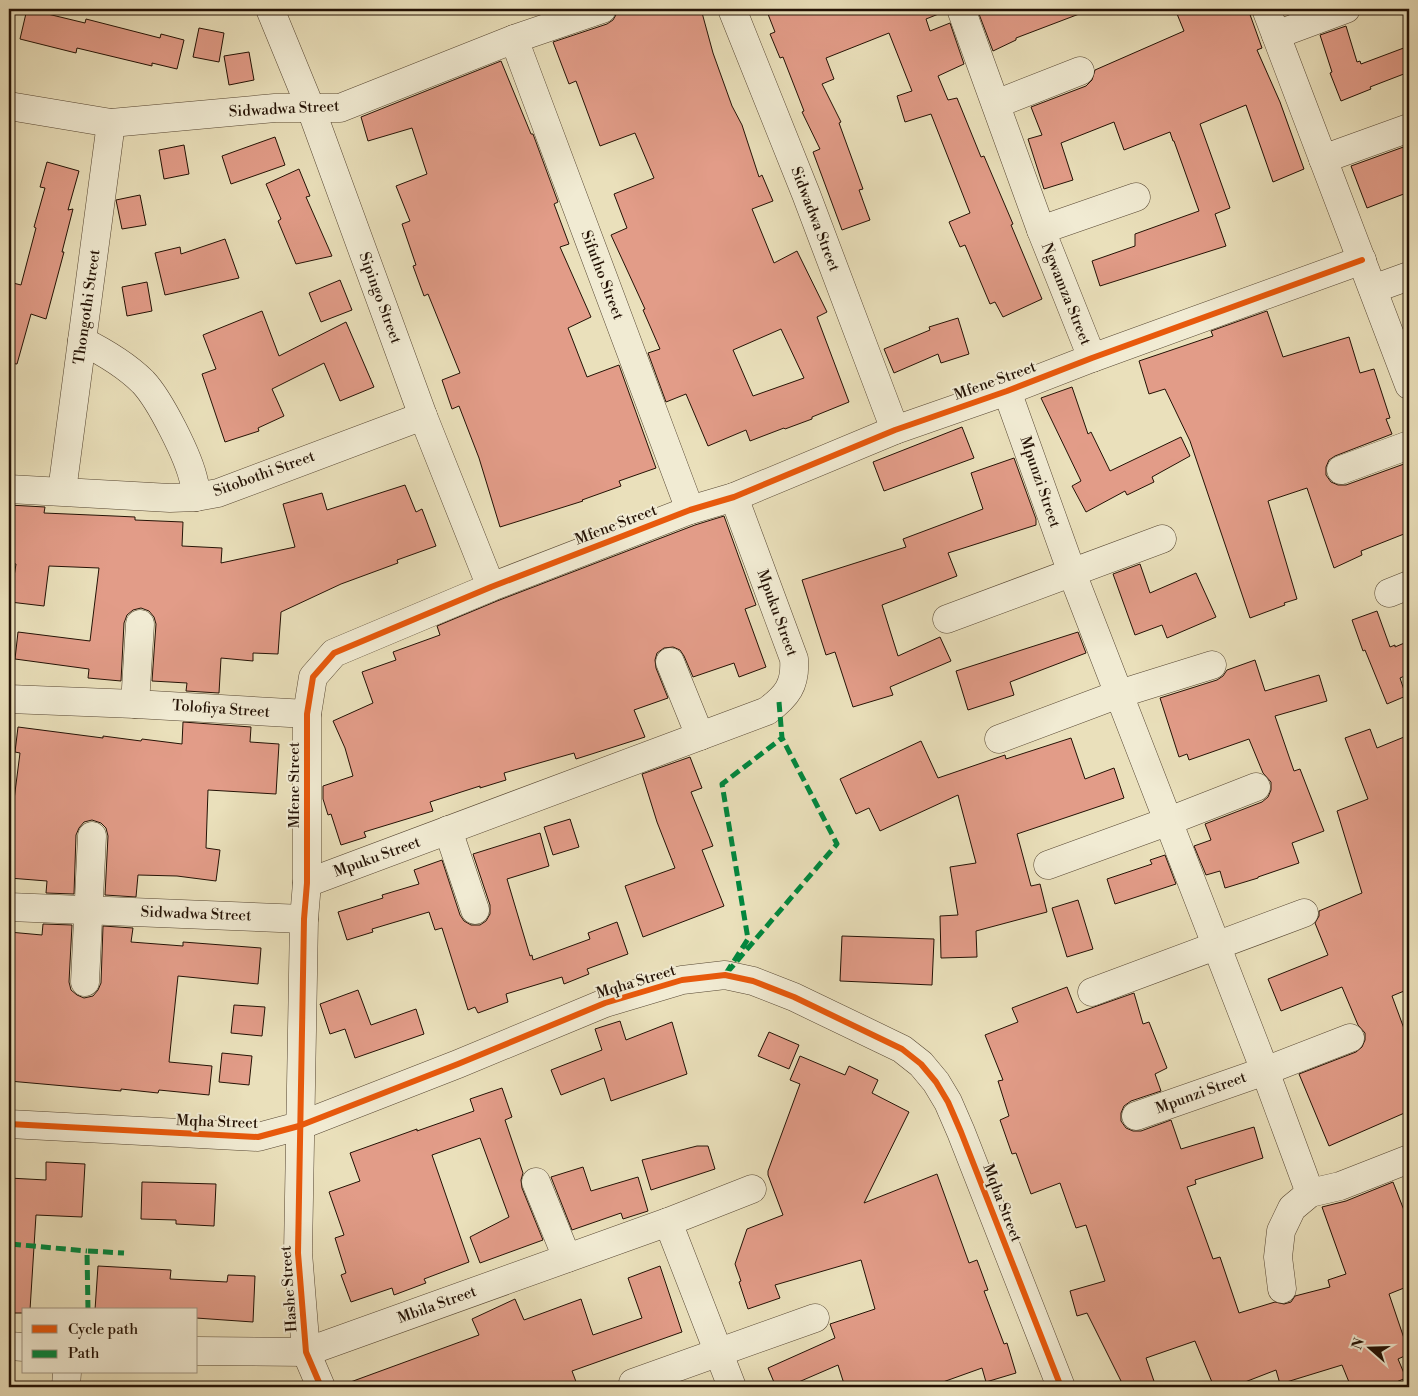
<svg xmlns="http://www.w3.org/2000/svg" width="1418" height="1396" viewBox="0 0 1418 1396" font-family="'Libre Bodoni',serif">
	<style>
		.building { fill: #e29c88; stroke: #241205; fill-rule: evenodd }
		.lines { fill: none; stroke-linecap: round; stroke-linejoin: round }
		.minor-casing { stroke: #564632; stroke-width: 29 }
		.minor { stroke: #f1ebd3; stroke-width: 28 }
		.quiet { stroke: #00873e; stroke-width: 5; stroke-dasharray: 10 5; stroke-linecap: butt }
		.cycleway-casing { stroke: #f1ebd3; stroke-width: 9 }
		.cycleway { stroke: #e8590c; stroke-width: 6 }
		.labels { text-anchor: middle; dominant-baseline: central; stroke-width: 4; stroke-linejoin: round; paint-order: stroke }
		.street-label { font-size: 15px; fill: #241205; stroke: #f1ebd3 }
	</style>
	<rect width="100%" height="100%" fill="#eae0bb"/>
	<filter id="stains"><feTurbulence type="fractalNoise" baseFrequency=".004" numOctaves="4"/><feColorMatrix values="0 0 0 0 .2 0 0 0 0 .09 0 0 0 0 .02 0 0 0 .5 -.17"/></filter>
	<radialGradient id="worn" r=".72"><stop offset=".6" stop-color="#630" stop-opacity="0"/><stop offset="1" stop-color="#630" stop-opacity=".3"/></radialGradient>
	<g class="building">
		<path d="M27,9L85,23L86,19L160,38L161,34L184,40L177,69L152,63V66L77,48L76,53L20,39Z"/>
		<path d="M632,9H701L713,53L732,106L742,125L759,177L762,175L773,201L752,209L774,263L797,251L827,312L817,317L849,402L812,417V419L785,429L784,428L750,441L746,430L708,446L686,394L666,402L648,353L660,349L643,310L645,309L611,235L627,228L614,194L654,178L635,133L600,146L576,81L569,84L553,42L607,24L613,20L617,13ZM781,329L804,378L753,396L733,350Z"/>
		<path d="M766,9H946V11L926,19L930,31L950,23L964,64L938,76L948,100L957,98L981,157L984,156L1013,224L1011,225L1042,299L1003,317L995,302L990,304L965,245L960,247L949,222L970,213L931,114L905,122L897,96L912,91L889,33L826,58L834,79L822,84L841,122L839,123L863,189L859,190L870,220L842,230L813,152L820,149L802,112L804,111L783,57L780,58L770,34L775,32Z"/>
		<path d="M995,9H1086L1087,11L1016,38V40L993,51L979,14Z"/>
		<path d="M1175,9H1248L1262,48L1257,50L1280,102L1304,169L1273,182L1246,105L1200,124L1230,208L1215,214L1226,246L1100,286L1092,261L1135,246V234L1199,211L1174,141H1173L1170,132L1124,150L1114,122L1061,143L1073,180L1044,189L1028,139L1042,135L1031,107L1086,86L1092,80L1095,70L1184,31Z"/>
		<path d="M1346,26L1357,62L1360,61L1361,64L1409,46V72L1370,87L1371,89L1341,101L1330,73L1332,72L1320,35Z"/>
		<path d="M199,28L224,33L219,62L193,57Z"/>
		<path d="M249,52L254,80L229,85L224,56Z"/>
		<path d="M501,61L531,134H533L558,202L554,204L569,244L560,247L591,317L568,328L587,377L619,365L656,468L619,481L621,486L582,500L583,501L500,527L479,458L459,406L452,409L442,380L460,373L428,294L424,296L413,266L416,265L402,224L410,221L396,186L427,174L412,128L368,141L361,117Z"/>
		<path d="M275,137L285,165L231,184L222,156Z"/>
		<path d="M184,145L189,174L164,179L159,150Z"/>
		<path d="M1409,145V192L1367,208L1351,166Z"/>
		<path d="M47,162L79,171L68,210L73,209L62,252H64L46,319L31,314L17,364L9,363V282L21,285L36,228L34,227L45,188L40,187Z"/>
		<path d="M299,169L310,196L306,197L332,256L296,264L278,221L281,219L266,184Z"/>
		<path d="M140,195L146,225L122,229L116,200Z"/>
		<path d="M225,239L239,278L165,295L155,253L180,247L181,254Z"/>
		<path d="M340,280L352,310L321,322L309,293Z"/>
		<path d="M147,282L152,311L127,316L122,287Z"/>
		<path d="M262,311L279,356L346,322L374,387L340,401L324,363L272,389L284,416L258,428L259,431L225,442L202,374L216,369L203,335Z"/>
		<path d="M1267,311L1283,357L1349,337L1360,373L1374,369L1390,418L1386,419L1392,434L1335,456L1329,460L1326,467V475L1331,482L1338,485H1346L1404,464L1409,478V532L1361,551L1362,555L1334,568L1307,488L1268,501L1297,599L1284,603L1285,605L1250,618L1190,441L1165,389L1149,394L1139,361L1213,336L1211,331Z"/>
		<path d="M958,318L969,354L941,363L938,354L894,373L884,349L930,330L929,327Z"/>
		<path d="M1072,387L1088,434L1091,432L1110,471L1181,437L1190,456L1152,477L1154,482L1127,495L1125,491L1086,512L1072,486L1081,481L1041,398Z"/>
		<path d="M962,427L974,458L884,491L873,462Z"/>
		<path d="M1014,458L1036,519V525L948,553L957,576L882,605L898,656L940,637L951,661L890,687L893,695L853,707L835,652L826,655L802,580L906,547L903,539L983,509L971,473Z"/>
		<path d="M405,485L416,512L422,509L436,546L397,560L398,563L341,584L281,612L278,654L253,653V661L221,658L219,693L186,691L187,683L152,681L156,624L154,617L149,611L141,608L133,610L127,615L124,623L121,681L88,678L89,669L15,659L18,632L90,641L99,568L49,566L44,606L10,602L16,564L10,563L11,530H9V505L45,507L44,513L114,516L135,517V520L183,522L182,546L222,548L221,563L295,547L283,504L322,493L327,510Z"/>
		<path d="M724,516L756,605L745,609L766,667L739,677L734,663L693,677L684,656L680,650L673,647L664,648L657,653L655,660L656,668L668,698L634,710L645,737L576,759L574,753L504,773L506,780L480,788V786L430,802L433,811L364,832L366,837L341,845L331,814L328,815L323,799V786L353,776L345,748L333,721L373,703L362,672L396,660L393,652L440,635L437,626L497,601L695,525Z"/>
		<path d="M1140,564L1150,593L1196,573L1216,617L1167,638L1162,625L1135,635L1113,574Z"/>
		<path d="M1377,611L1390,647L1395,645V647L1409,641V674L1400,678L1406,696L1387,704L1365,650L1363,651L1352,620Z"/>
		<path d="M1078,632L1086,653L1010,682L1014,695L968,710L956,671Z"/>
		<path d="M1255,660L1265,691L1319,675L1327,701L1275,716L1294,771L1300,769L1324,831L1292,843L1299,863L1258,877V878L1225,888L1220,871L1206,875L1194,846L1211,840L1205,824L1262,802L1268,797L1271,790V782L1263,773L1249,739L1189,760L1187,754L1179,757L1160,698L1217,680L1223,676L1227,670Z"/>
		<path d="M183,722L251,727L250,742L279,744L276,794L208,790L206,848L220,850L216,881L177,876L138,875L136,897L105,895L108,836L106,828L101,823L92,820L84,822L79,828L76,835L74,894L46,893L47,881L9,878V839L20,753L15,752L18,727L103,738V736L141,741L142,739L182,744Z"/>
		<path d="M1370,729L1377,748L1409,735V989L1392,996L1409,1042V1111L1329,1146L1299,1074L1356,1052L1362,1047L1365,1040V1033L1358,1025L1342,987L1281,1011L1268,979L1328,955L1315,923L1319,916V911L1362,893L1337,811L1368,799L1345,738Z"/>
		<path d="M1071,738L1085,779L1114,768L1124,798L1017,834L1031,886L1040,884L1047,912L976,931L977,957L941,958L940,916L958,915L950,867L976,863L958,795L880,831L869,808L856,814L840,779L921,741L938,778L1005,755L1006,759Z"/>
		<path d="M690,757L702,788L691,792L713,846L702,850L724,906L643,937L625,886L675,868L657,822L642,774Z"/>
		<path d="M570,819L579,847L553,855L544,827Z"/>
		<path d="M540,833L549,866L507,879L530,956L532,955L533,960L590,939L588,933L617,922L628,954L587,969L589,974L564,984L562,977L506,994L508,1002L478,1013L475,1007L468,1010L442,928L435,930L429,912L372,929L373,932L347,940L338,912L383,898L382,895L419,884L414,870L442,860L460,915L464,921L471,925H480L486,921L490,914V905L473,854Z"/>
		<path d="M1165,855L1176,884L1115,904L1107,879L1152,864L1150,860Z"/>
		<path d="M1078,900L1093,949L1067,957L1052,908Z"/>
		<path d="M43,924L72,925L69,982L71,990L77,995L84,998L93,996L98,990L101,983L103,926L133,928L131,942L183,946V942L261,948L258,984L178,976L169,1062L212,1066L209,1095L159,1090L158,1093L121,1089V1091L9,1081L13,961H9V932L42,935Z"/>
		<path d="M842,936L934,939L932,985L840,981Z"/>
		<path d="M1067,987L1077,1013L1134,993L1143,1024L1149,1022L1167,1068L1155,1074L1161,1091L1131,1101L1124,1106L1121,1113V1121L1126,1128L1133,1131H1141L1171,1120L1181,1149L1254,1127L1263,1158L1195,1180L1196,1184L1187,1187L1213,1259L1220,1257L1239,1313L1275,1302L1284,1304L1291,1302L1295,1296L1330,1287L1328,1280L1346,1274L1322,1207L1346,1201L1393,1182L1409,1223V1286L1389,1294L1409,1353V1354L1398,1359L1406,1378L1384,1387H1351L1342,1365L1280,1384L1276,1370L1232,1387H1214L1195,1341L1146,1358L1156,1387H1124L1087,1313L1077,1316L1070,1291L1105,1281L1086,1225L1076,1228L1060,1183L1031,1194L1016,1153L1012,1154L1000,1120L1009,1116L998,1081L1003,1080L985,1035L1018,1022L1012,1008Z"/>
		<path d="M358,990L371,1025L416,1009L424,1034L355,1058L345,1029L330,1034L320,1004Z"/>
		<path d="M234,1005L265,1007L262,1036L231,1033Z"/>
		<path d="M620,1021L626,1040L672,1022L687,1074L611,1101L604,1078L561,1095L551,1070L602,1050L595,1029Z"/>
		<path d="M769,1032L799,1045L789,1069L758,1056Z"/>
		<path d="M222,1053L252,1056L249,1085L219,1082Z"/>
		<path d="M800,1056L845,1075L849,1066L878,1080L872,1093L909,1112L864,1203L937,1174L969,1263L977,1260L988,1290L984,1291L1004,1344L1007,1343L1016,1373L986,1382L982,1368L929,1387H845L838,1365L787,1387H776L768,1368L835,1338L830,1324L875,1309L861,1260L775,1285L780,1298L748,1309L739,1282L741,1281L735,1264L747,1229L783,1215L768,1175V1171L800,1084L790,1080Z"/>
		<path d="M502,1088L512,1117L505,1120L523,1173L521,1180L522,1188L543,1240L480,1263L470,1237L509,1217L480,1138L432,1155L469,1262L424,1279L426,1283L394,1295L392,1288L351,1302L341,1275L346,1273L335,1238L344,1235L329,1192L360,1181L350,1153L417,1129V1131L474,1111L470,1099Z"/>
		<path d="M697,1146H708L715,1169L651,1190L642,1160Z"/>
		<path d="M46,1162L85,1164L82,1217L36,1215L30,1310H24V1313H9V1178L46,1180Z"/>
		<path d="M583,1167L591,1191L638,1177L648,1211L623,1219L621,1213L572,1230L551,1177Z"/>
		<path d="M142,1182L216,1184L214,1226L176,1224V1220L141,1219Z"/>
		<path d="M98,1266L171,1270L170,1279L227,1282L228,1275L255,1276L253,1322L196,1318V1310H95Z"/>
		<path d="M660,1266L682,1332L572,1371L578,1387H346L345,1384L479,1335L472,1319L515,1299L524,1320L581,1299L593,1335L642,1318L628,1278Z"/>
	</g>
	<g class="lines">
		<defs>
			<g id="minor">
				<path d="M270,9L311,109L423,416L491,587"/>
				<path d="M732,9L806,194L895,430"/>
				<path d="M961,9L1041,230L1092,358"/>
				<path d="M1266,9L1409,385"/>
				<path d="M1276,35L1346,9"/>
				<path d="M514,39L690,510"/>
				<path d="M996,104L1080,71"/>
				<path d="M9,106L111,123L275,108H340L514,39L602,9"/>
				<path d="M1323,159L1409,128"/>
				<path d="M1041,230L1136,197"/>
				<path d="M1373,289L1409,276"/>
				<path d="M82,341C104,352 125,364 143,382C160,400 189,457 194,482C196,487 195,492 196,497"/>
				<path d="M1007,391L1072,573L1265,1071L1310,1193"/>
				<path d="M1341,470L1409,445"/>
				<path d="M9,489L170,498L196,497L218,493L423,416"/>
				<path d="M62,491L111,123"/>
				<path d="M1389,593L1409,585"/>
				<path d="M947,619L1162,539"/>
				<path d="M670,662L700,736"/>
				<path d="M9,699L135,704L307,714"/>
				<path d="M135,704L140,624"/>
				<path d="M999,739L1119,694L1212,665"/>
				<path d="M448,830L475,910"/>
				<path d="M1048,865L1169,821L1256,787"/>
				<path d="M307,883L767,711C787,696 796,685 794,659L734,497"/>
				<path d="M9,907L304,919"/>
				<path d="M85,982L92,836"/>
				<path d="M1092,992L1304,913"/>
				<path d="M1136,1116L1265,1071L1350,1038"/>
				<path d="M9,1124L258,1137L299,1126L458,1064L605,1003L682,980L725,975L753,981L794,997L902,1049L921,1064L936,1082L948,1102L961,1132L1061,1387"/>
				<path d="M536,1182L567,1258"/>
				<path d="M668,1222L732,1387"/>
				<path d="M1282,1289L1278,1257L1281,1231L1292,1208L1310,1193L1340,1186L1409,1159"/>
				<path d="M9,1346L24,1347"/>
				<path d="M196,1351L306,1352L668,1222L752,1189"/>
				<path d="M633,1383L815,1318"/>
				<path d="M66,1387L67,1372"/>
				<path d="M321,1387L306,1352L298,1253L304,919L307,883V714L313,677L334,653L491,587L690,510L734,497L895,430L1007,391L1092,358L1362,260"/>
			</g>
		</defs>
		<use href="#minor" class="minor-casing"/>
		<use href="#minor" class="minor"/>
		<g class="quiet">
			<path d="M779,702L782,738L722,784L748,939L725,975L837,844L782,738"/>
			<path d="M11,1244L87,1251"/>
			<path d="M88,1310L87,1251L124,1253"/>
		</g>
		<defs>
			<g id="cycleway">
				<path d="M9,1124L258,1137L299,1126L458,1064L605,1003L682,980L725,975L753,981L794,997L902,1049L921,1064L936,1082L948,1102L961,1132L1061,1387"/>
				<path d="M321,1387L306,1352L298,1253L304,919L307,883V714L313,677L334,653L491,587L690,510L734,497L895,430L1007,391L1092,358L1362,260"/>
			</g>
		</defs>
		<use href="#cycleway" class="cycleway-casing"/>
		<use href="#cycleway" class="cycleway"/>
	</g>
	<g class="labels">
		<g class="street-label">
			<text transform="translate(284 109) rotate(-3)">Sidwadwa Street</text>
			<text transform="translate(815 219) rotate(69)">Sidwadwa Street</text>
			<text transform="translate(602 275) rotate(69)">Sifutho Street</text>
			<text transform="translate(1066 294) rotate(68)">Ngwamza Street</text>
			<text transform="translate(380 298) rotate(70)">Sipingo Street</text>
			<text transform="translate(87 307) rotate(-82)">Thongothi Street</text>
			<text transform="translate(995 381) rotate(-20)">Mfene Street</text>
			<text transform="translate(264 474) rotate(-20)">Sitobothi Street</text>
			<text transform="translate(1040 482) rotate(71)">Mpunzi Street</text>
			<text transform="translate(616 525) rotate(-21)">Mfene Street</text>
			<text transform="translate(777 613) rotate(70)">Mpuku Street</text>
			<text transform="translate(221 709) rotate(4)">Tolofiya Street</text>
			<text transform="translate(294 785) rotate(-90)">Mfene Street</text>
			<text transform="translate(377 857) rotate(-20)">Mpuku Street</text>
			<text transform="translate(196 914) rotate(2)">Sidwadwa Street</text>
			<text transform="translate(636 982) rotate(-17)">Mqha Street</text>
			<text transform="translate(1201 1093) rotate(-20)">Mpunzi Street</text>
			<text transform="translate(217 1122) rotate(2)">Mqha Street</text>
			<text transform="translate(1002 1203) rotate(69)">Mqha Street</text>
			<text transform="translate(289 1289) rotate(-94)">Hashe Street</text>
			<text transform="translate(437 1305) rotate(-20)">Mbila Street</text>
		</g>
	</g>
	<rect width="1418" height="1396" fill="none" stroke="#eae0bb" stroke-width="30"/>
	<rect x="10" y="10" width="1398" height="1376" fill="none" stroke="#241205" stroke-width="2.5"/>
	<rect x="15" y="15" width="1388" height="1366" fill="none" stroke="#241205"/>
	<rect x="22" y="1308" width="175" height="65" fill="#f1ebd3" stroke="#9f9481"/>
	<rect x="32" y="1325" width="25" height="8" fill="#e8590c" stroke="#9f9481"/>
	<text x="68" y="1334" font-size="15" fill="#241205">Cycle path</text>
	<rect x="32" y="1350" width="25" height="8" fill="#00873e" stroke="#9f9481"/>
	<text x="68" y="1358" font-size="15" fill="#241205">Path</text>
	<g transform="translate(1370 1348) rotate(290)" stroke="#f1ebd3" stroke-width="4" paint-order="stroke">
	<path d="M0-4L9 19L0 12L-9 19Z" fill="#241205"/>
	<text y="-8" font-size="14" font-weight="bold" text-anchor="middle" fill="#241205">N</text>
	</g>
	<rect width="100%" height="100%" filter="url(#stains)"/>
	<rect width="100%" height="100%" fill="url(#worn)"/>
</svg>
